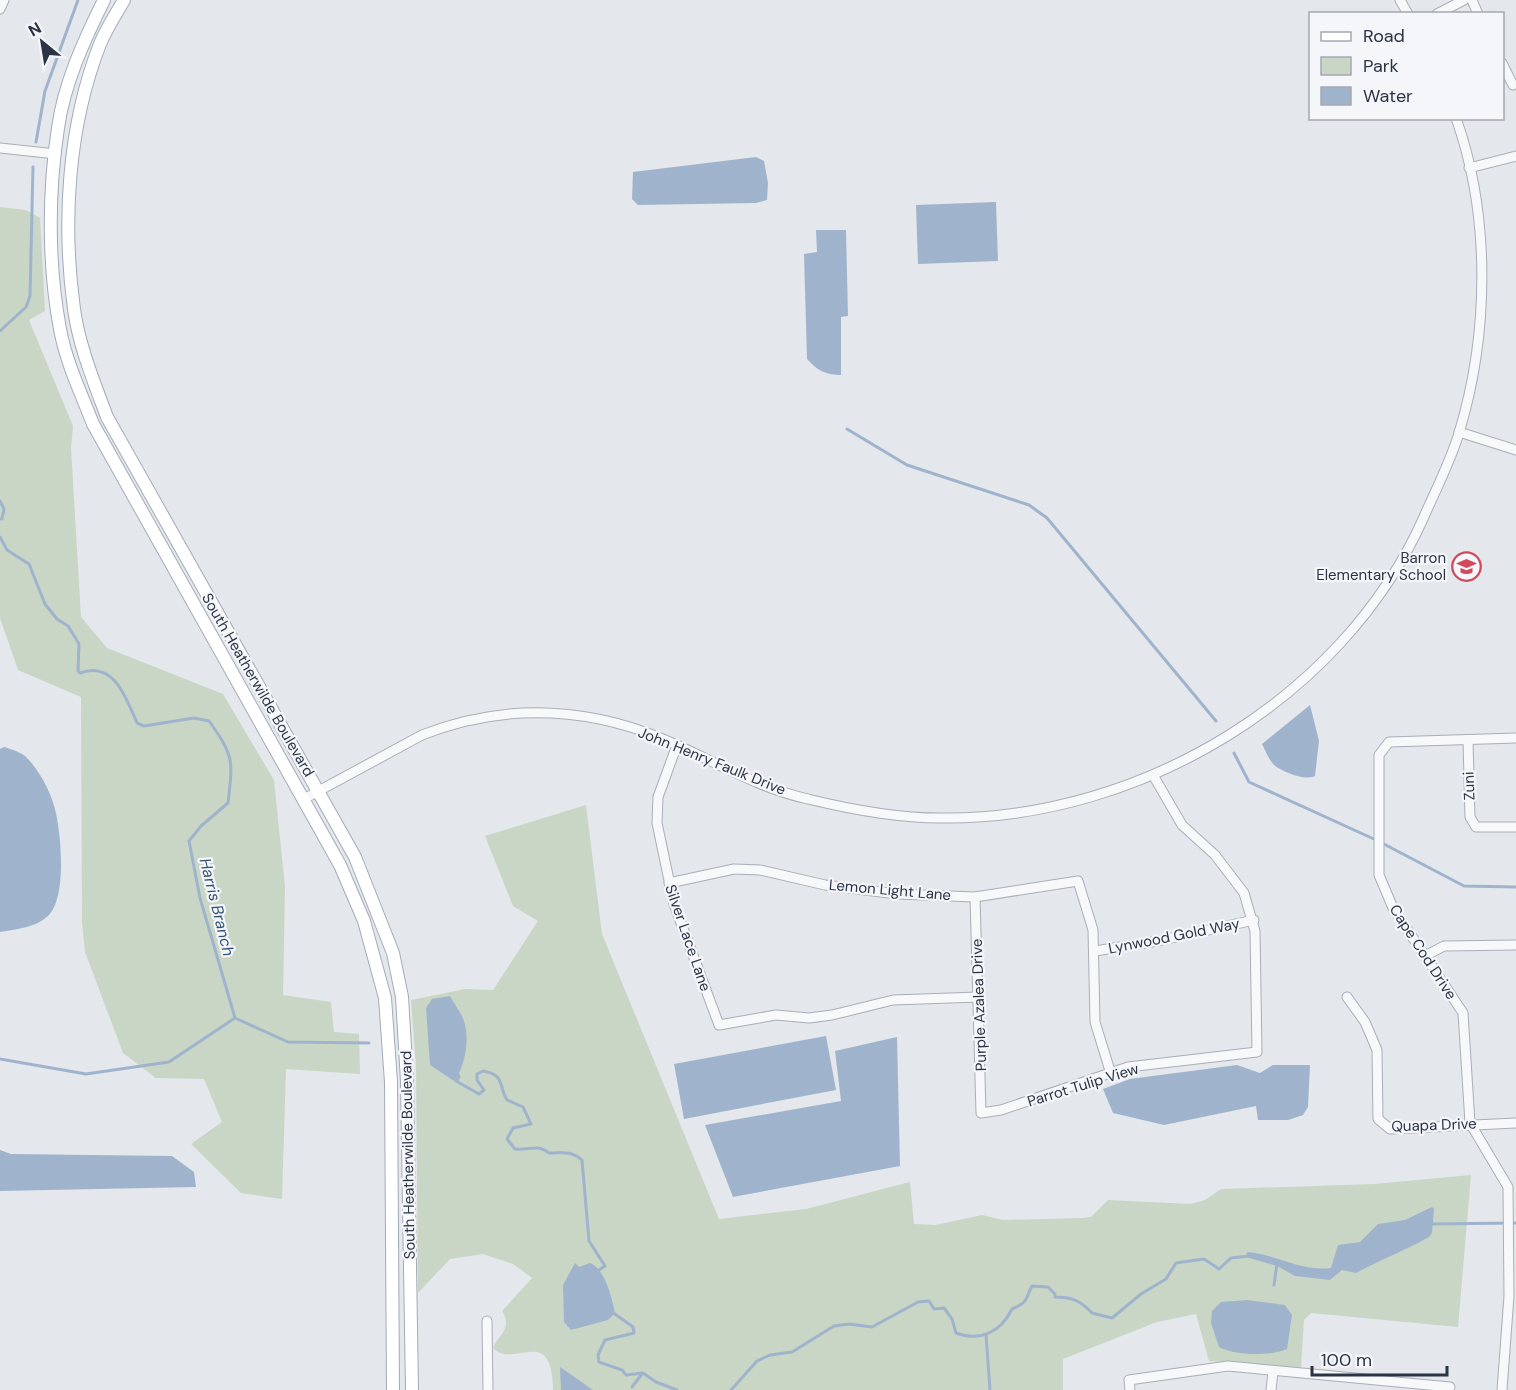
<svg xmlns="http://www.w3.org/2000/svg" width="1516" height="1390" viewBox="0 0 1516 1390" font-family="'DM Sans',sans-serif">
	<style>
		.green { fill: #c9d6c5 }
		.water { fill: #9fb4cc }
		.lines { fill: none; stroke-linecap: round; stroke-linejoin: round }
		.stream { stroke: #9fb4cc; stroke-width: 3 }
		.minor-casing { stroke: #a9aeb7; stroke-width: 11 }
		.major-casing { stroke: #a3abb8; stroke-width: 14 }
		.minor { stroke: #f7f8fa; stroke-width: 9 }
		.major { stroke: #fff; stroke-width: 12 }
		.labels { text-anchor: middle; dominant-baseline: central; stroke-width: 4.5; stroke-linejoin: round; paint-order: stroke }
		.poi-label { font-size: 15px; fill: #2b3445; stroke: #f4f6f9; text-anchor: end }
		.street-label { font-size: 15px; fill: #2b3445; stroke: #f4f6f9 }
		.water-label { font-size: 16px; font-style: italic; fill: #34527a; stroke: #f4f6f9 }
	</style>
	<rect width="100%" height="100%" fill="#e4e7ec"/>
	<g class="green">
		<path d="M0,207L26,210L40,218L45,311L29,320L73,426L71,448L81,617L107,648L223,694L274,780L285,887L283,995L331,1002L334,1032L359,1034L360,1074L286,1069L282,1199L241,1193L191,1144L222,1122L204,1079L156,1078L123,1053L85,952L82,922L81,697L18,670L0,618Z"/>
		<path d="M586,805L602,934L719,1219L806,1209L910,1182L914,1224L935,1225L982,1215L1003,1220L1081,1218L1091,1217L1108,1200L1191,1204L1205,1200L1221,1189L1374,1184L1471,1175L1458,1327L1311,1313L1304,1320L1301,1368L1209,1361L1196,1314L1157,1322L1063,1359V1390H553C552,1322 514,1370 493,1348C499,1334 513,1329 502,1311L532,1278L513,1264L483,1254L450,1259L418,1293L416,1065L411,1000L465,989L493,990L538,921L513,906L485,836Z"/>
	</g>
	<g class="water">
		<path d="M756,157L764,161L768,183L767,200L756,203L638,205L632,199L633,172Z"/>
		<path d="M996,202L998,261L918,264L916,205Z"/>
		<path d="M816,230H846L848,316L841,317V375C825,375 817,370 807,359L804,254L817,252Z"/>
		<path d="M1310,705L1319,741L1315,776C1304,781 1283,772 1274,765C1269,760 1265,750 1262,744Z"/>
		<path d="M4,747C11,749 20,752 25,756C39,769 52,794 56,813C61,837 67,898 48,916C35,928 16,929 0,932V749Z"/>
		<path d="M450,996C454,1004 461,1012 464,1021C470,1038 465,1068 454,1081L430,1065L426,1008L432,999Z"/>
		<path d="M826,1036L836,1090L684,1119L674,1064Z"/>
		<path d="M897,1037L900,1166L733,1197L705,1125L841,1101L835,1051Z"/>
		<path d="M1237,1065L1260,1073L1273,1065H1310L1308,1107L1303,1115L1288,1120H1258L1256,1106L1164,1125L1113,1113L1103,1089L1130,1079Z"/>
		<path d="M0,1150L11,1154L172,1156L194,1172L196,1187L0,1191Z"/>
		<path d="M1432,1207L1434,1209L1432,1233L1429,1237C1404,1251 1380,1260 1356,1273L1342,1270L1330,1280L1295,1276L1277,1266L1246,1257L1247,1252C1275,1254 1302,1272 1331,1268L1338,1245L1360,1242L1378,1224L1405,1220Z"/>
		<path d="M575,1263L579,1267L590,1263C605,1269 612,1298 615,1313L608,1320L571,1330L564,1322L563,1285Z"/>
		<path d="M1247,1300L1285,1305L1292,1315L1287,1349C1271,1356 1235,1356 1219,1347L1211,1323L1212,1311L1221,1302Z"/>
		<path d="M560,1367L593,1390H561Z"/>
	</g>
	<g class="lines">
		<g class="stream">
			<path d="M36,142L45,91L78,0"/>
			<path d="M0,331L26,307L30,296L33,167"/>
			<path d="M847,429L907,465L1029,505L1047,518L1216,721"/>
			<path d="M0,501L4,509L2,519H0"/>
			<path d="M0,537L7,550L29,564L45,604L57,619L68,626L79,644L78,671L80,673C114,660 126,698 137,723L144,726L194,718L209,721C234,756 233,760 228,803L201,826L189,841L200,898L235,1018"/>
			<path d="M1234,753L1249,782L1376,840"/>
			<path d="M1382,843L1464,886L1516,887"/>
			<path d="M235,1018L288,1042L369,1043"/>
			<path d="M0,1059L86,1074L169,1062L235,1018"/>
			<path d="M457,1072L459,1077L456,1081L479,1094L484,1090L477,1080V1074L483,1071C506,1075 498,1086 507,1100L523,1107L531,1124L513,1128L507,1139L515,1149C530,1151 536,1143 549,1153C563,1153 570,1150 582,1160L589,1241L605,1266L596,1272"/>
			<path d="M1431,1224L1516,1223"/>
			<path d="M1274,1285L1277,1263"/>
			<path d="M612,1312L633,1327L634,1333L605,1340L598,1355L599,1362L622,1370L626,1375L643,1373L656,1382L677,1390"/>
			<path d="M986,1335L990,1390"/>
			<path d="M632,1387L642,1374"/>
			<path d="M731,1390L757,1361L770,1355L792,1352L834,1326L849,1324L872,1327L918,1302L929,1301L934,1309L944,1308L952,1319L956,1333C980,1342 1001,1332 1012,1309C1029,1302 1025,1299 1032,1286L1048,1287L1055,1294V1297C1071,1297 1080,1300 1092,1313L1112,1318L1141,1294L1166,1279L1176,1263L1204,1259L1219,1269L1231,1258L1249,1256"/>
		</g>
		<defs>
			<g id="minor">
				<path d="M1400,0L1408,14"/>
				<path d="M1472,0L1478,14"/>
				<path d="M0,9L4,0"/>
				<path d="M1437,14L1464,0"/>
				<path d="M1502,63L1513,85"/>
				<path d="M0,148L56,154"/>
				<path d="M1469,168L1516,156"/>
				<path d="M1459,432L1516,450"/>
				<path d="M1468,740L1470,817L1476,827H1516"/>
				<path d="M677,745L658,797L657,823L674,904L719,1025L776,1015L809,1018L832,1015L893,1000L979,997"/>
				<path d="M302,800L422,735C508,701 596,707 679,746C721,765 762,789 808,799C853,810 900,819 947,818C1141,818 1342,699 1423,519C1435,491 1450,463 1459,433C1489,334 1491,217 1456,118"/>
				<path d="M669,883L734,869L760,870L825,885L897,894L975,897L1078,881L1093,930L1095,1022L1111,1074"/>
				<path d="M975,897L981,1113L1001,1110L1128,1067L1257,1052L1255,931L1244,893L1215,855L1182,825L1153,775"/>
				<path d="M1095,951L1158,941L1254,920"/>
				<path d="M1425,956L1444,946L1516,945"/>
				<path d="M1347,997L1365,1022L1377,1050L1378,1119L1390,1129L1516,1123"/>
				<path d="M487,1321L488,1390"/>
				<path d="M1130,1390L1129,1380L1228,1366L1450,1387"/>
				<path d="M1271,1390L1273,1372"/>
				<path d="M1502,1390L1509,1296L1508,1187L1470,1123L1463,1013L1393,908L1379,875V755L1389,742L1516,738"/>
			</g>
			<g id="major">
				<path d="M104,0C84,40 64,84 58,128C48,193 48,265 60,329C66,362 81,393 93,424L340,865L364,921L385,998L391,1082L393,1390"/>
				<path d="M124,0C116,14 106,29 100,44C68,126 62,222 74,309C79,346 94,382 107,417L355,857L393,953L402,997L407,1081L412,1390"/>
			</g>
		</defs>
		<use href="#minor" class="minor-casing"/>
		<use href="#major" class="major-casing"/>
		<use href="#minor" class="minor"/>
		<use href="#major" class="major"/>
	</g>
	<defs>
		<symbol id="school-ring" viewBox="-11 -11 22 22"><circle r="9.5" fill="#f4f6f9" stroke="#d1495b" stroke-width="1.5"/><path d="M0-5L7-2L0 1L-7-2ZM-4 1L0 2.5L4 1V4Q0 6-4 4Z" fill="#d1495b"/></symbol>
	</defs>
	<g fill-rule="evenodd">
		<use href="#school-ring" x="1450" y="550" width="33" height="33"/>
	</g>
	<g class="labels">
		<g class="poi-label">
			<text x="1446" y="558">Barron<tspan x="1446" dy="17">Elementary School</tspan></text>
		</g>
		<g class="street-label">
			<text transform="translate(258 685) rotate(60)">South Heatherwilde Boulevard</text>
			<text transform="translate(712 761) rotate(22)">John Henry Faulk Drive</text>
			<text transform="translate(1469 786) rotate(-92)">Zuni</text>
			<text transform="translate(890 890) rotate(5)">Lemon Light Lane</text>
			<text transform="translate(1174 936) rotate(-11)">Lynwood Gold Way</text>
			<text transform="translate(688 938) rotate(71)">Silver Lace Lane</text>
			<text transform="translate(1423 952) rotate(57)">Cape Cod Drive</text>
			<text transform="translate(979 1005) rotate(-92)">Purple Azalea Drive</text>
			<text transform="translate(1083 1085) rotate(-17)">Parrot Tulip View</text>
			<text transform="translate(1434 1125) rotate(-2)">Quapa Drive</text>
			<text transform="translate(408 1155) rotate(-91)">South Heatherwilde Boulevard</text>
		</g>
		<g class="water-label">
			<text transform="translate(217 907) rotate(76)">Harris Branch</text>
		</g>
	</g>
	<rect x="1309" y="12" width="195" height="108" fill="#f4f6f9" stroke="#a4a8b1" stroke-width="1.5"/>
	<rect x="1321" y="32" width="30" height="9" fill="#ffffff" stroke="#a4a8b1" stroke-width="1.5"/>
	<text x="1363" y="42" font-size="18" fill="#2b3445">Road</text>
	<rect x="1321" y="57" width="30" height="18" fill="#c9d6c5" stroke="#a4a8b1" stroke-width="1.5"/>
	<text x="1363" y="72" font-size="18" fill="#2b3445">Park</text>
	<rect x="1321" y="87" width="30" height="18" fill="#9fb4cc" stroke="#a4a8b1" stroke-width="1.5"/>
	<text x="1363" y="102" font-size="18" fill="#2b3445">Water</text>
	<g transform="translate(42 42) rotate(330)" stroke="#f4f6f9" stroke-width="4.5" paint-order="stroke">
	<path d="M0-4.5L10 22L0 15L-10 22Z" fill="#2b3445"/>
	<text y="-9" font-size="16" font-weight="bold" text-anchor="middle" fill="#2b3445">N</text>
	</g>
	<path d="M1312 1366v9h135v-9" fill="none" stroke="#2b3445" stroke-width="3"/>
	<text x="1321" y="1366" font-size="18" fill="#2b3445" stroke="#f4f6f9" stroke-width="4.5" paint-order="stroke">100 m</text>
</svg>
